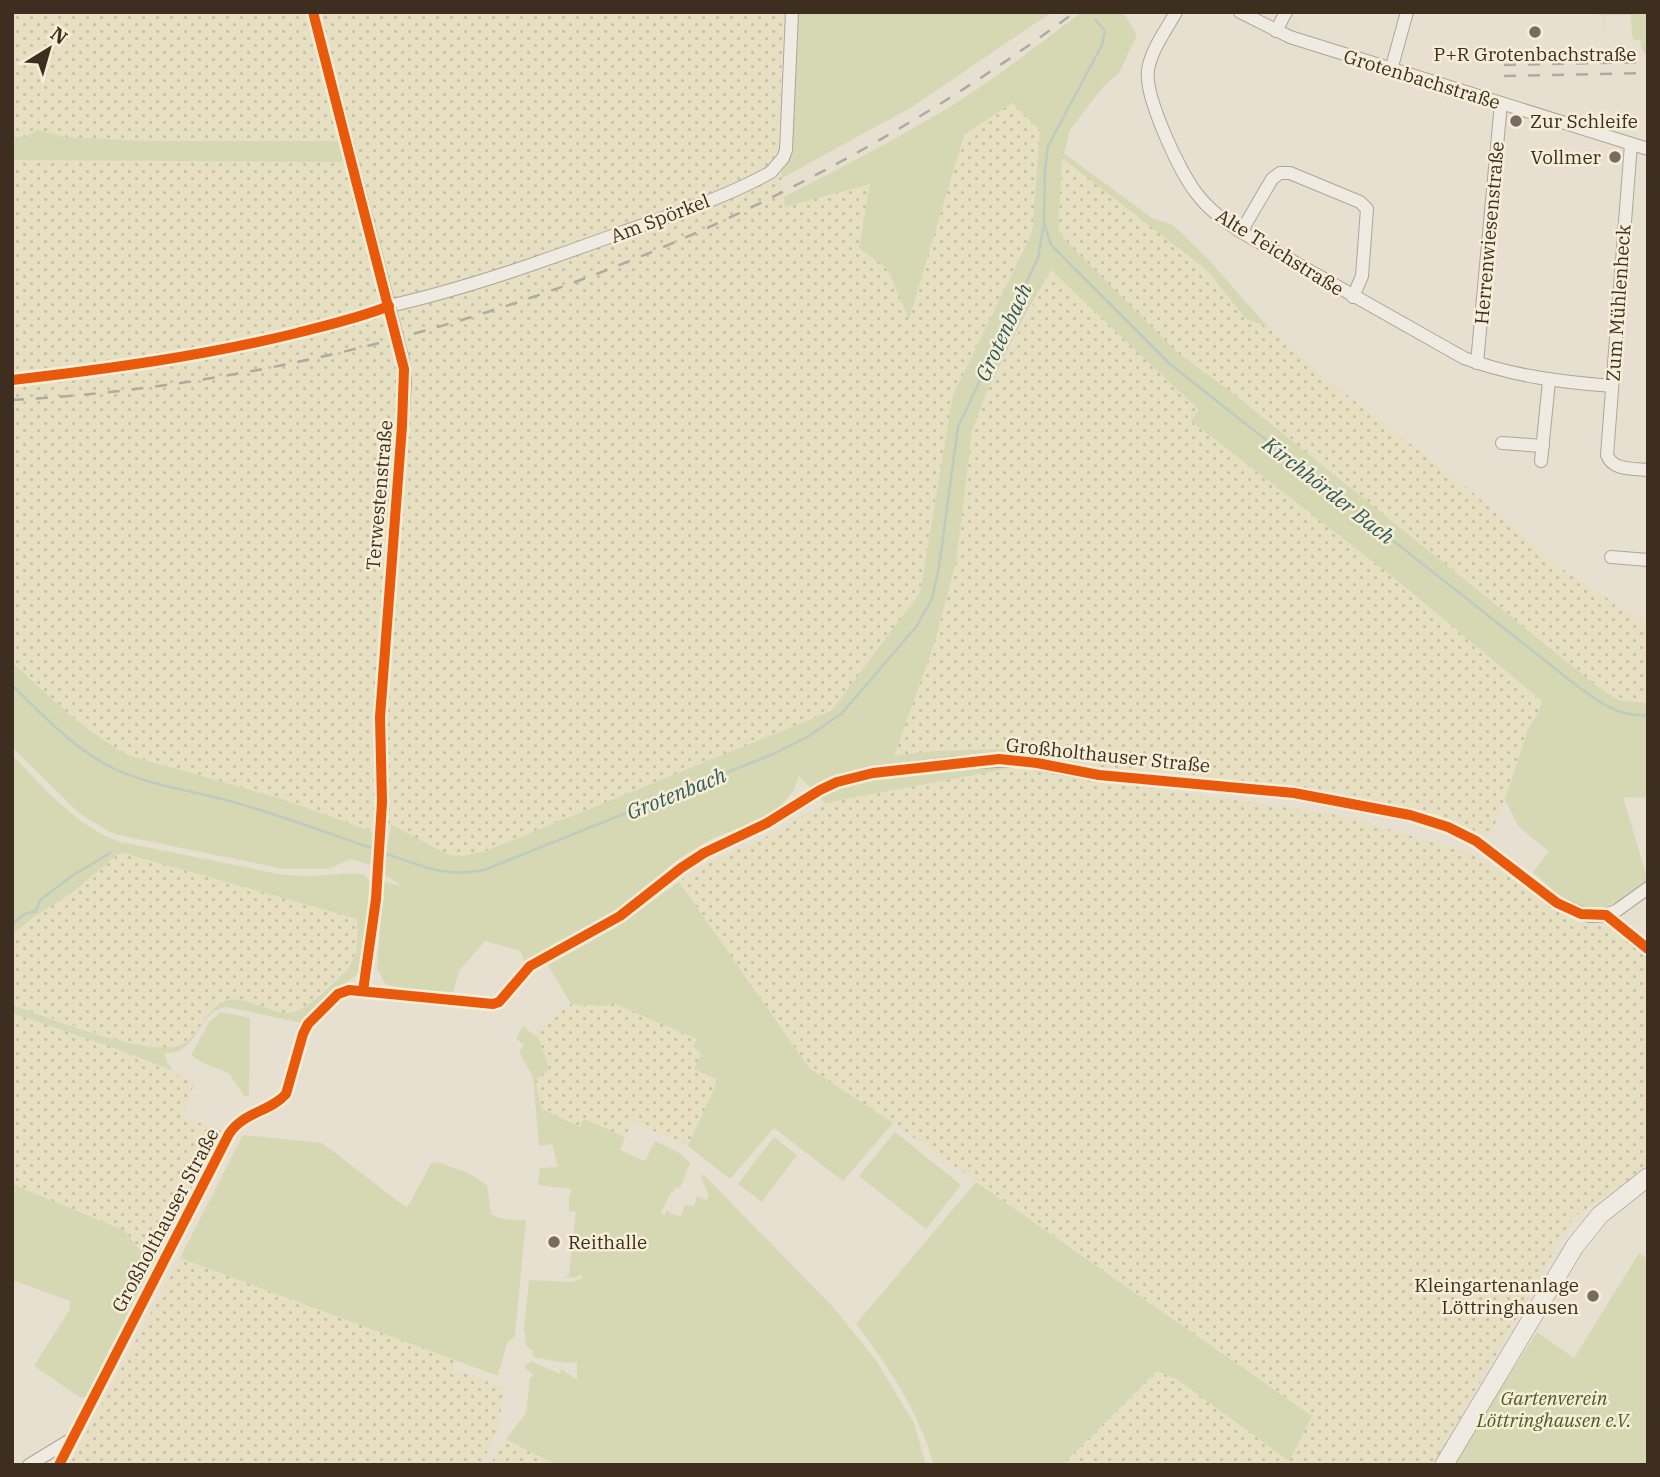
<svg xmlns="http://www.w3.org/2000/svg" width="1660" height="1477" viewBox="0 0 1660 1477" font-family="'IBM Plex Serif',serif">
	<style>
		.farmland { fill: url(#farmland-dots) }
		.green { fill: #d6d7b3 }
		.lines { fill: none; stroke-linecap: round; stroke-linejoin: round }
		.stream { stroke: #bcccc2; stroke-width: 2.5 }
		.street-casing { stroke: #ada599; stroke-width: 14 }
		.secondary-casing { stroke: #9c958a; stroke-width: 19 }
		.street { stroke: #efebe3; stroke-width: 12 }
		.secondary { stroke: #efebe3; stroke-width: 18 }
		.rail { stroke: #afaaa2; stroke-width: 2.5; stroke-dasharray: 12 12; stroke-linecap: butt }
		.street-bridge-casing { stroke: #ada599; stroke-width: 14; stroke-linecap: butt }
		.street-bridge { stroke: #efebe3; stroke-width: 12 }
		.cycleway-casing { stroke: #f7eed8; stroke-width: 15 }
		.cycleway { stroke: #e8590c; stroke-width: 10 }
		.poi-dot { fill: #786c5e; stroke: #f7eed8; stroke-width: 2.5 }
		.labels { text-anchor: middle; dominant-baseline: central; stroke-width: 5; stroke-linejoin: round; paint-order: stroke }
		.poi-label { font-size: 19px; fill: #3d2e20; stroke: #f7eed8; text-anchor: start }
		.street-label { font-size: 19px; fill: #3d2e20; stroke: #f7eed8 }
		.park-label { font-size: 19px; font-style: italic; fill: #4d5a26; stroke: #f7eed8 }
		.water-label { font-size: 21px; font-style: italic; fill: #2f5d5a; stroke: #f7eed8 }
	</style>
	<defs>
		<pattern id="farmland-dots" width="8" height="8" patternUnits="userSpaceOnUse" patternTransform="scale(1.75)"><rect width="8" height="8" fill="#e6dfc2"/><path d="M2 2h.1M6 6h.1" fill="none" stroke="#c6c0a6" stroke-width="1.8" stroke-linecap="round"/></pattern>
	</defs>
	<rect width="100%" height="100%" fill="#e7e0d1"/>
	<g class="farmland">
		<path d="M12,12H784L778,146L785,207L870,183L859,248L887,268L909,317L964,135L1012,103L1040,130L1032,233L953,395L920,593L831,711L486,851L463,856L448,855L433,848L391,824L375,818L373,832L279,798L127,755L107,743L54,702L12,662V160L347,162L341,141H144L65,137L37,130L25,137H12Z"/>
		<path d="M1062,157L1207,270L1246,319L1268,327L1325,378L1465,486L1555,564L1648,625V703L1619,700L1598,687L1230,391L1179,354L1067,243L1058,230Z"/>
		<path d="M1051,270L1199,410L1192,422L1398,581L1542,702L1539,711L1528,729L1505,800L1489,838L1461,824L1422,811L1342,793L1162,771L1124,770L1068,762L1012,749L934,751L893,757L934,644L956,562L972,431L985,396Z"/>
		<path d="M1011,768L1344,816L1475,855L1579,924L1612,927L1648,952V1167L1573,1218L1434,1465H1062L1157,1371L1178,1380L1288,1460L1312,1416L893,1123L809,1068L679,882L697,868L766,837L825,803Z"/>
		<path d="M124,853L358,919V940L352,964L302,1009L284,1013L239,1000H228L209,1014L190,1039L184,1043L167,1048L117,1040L12,1005V935L31,919L73,892L118,854Z"/>
		<path d="M613,1003L697,1039L701,1054L718,1080L688,1146L633,1122L625,1137L584,1119L580,1127L542,1109L525,1040L571,1004L607,1006Z"/>
		<path d="M12,1013L109,1046L195,1082L182,1116L221,1131L151,1266L125,1231L12,1184Z"/>
		<path d="M180,1258L455,1359L453,1369L505,1388L497,1432L481,1465H69Z"/>
		<path d="M506,1439L556,1465H490Z"/>
	</g>
	<g class="green">
		<path d="M796,12H1052L912,107L782,178L781,169Z"/>
		<path d="M1082,12H1123L1137,35L1119,73L1103,87L1070,130L1064,153L1152,218L1173,225L1208,259L1268,327L1246,319L1207,270L1062,158L1058,230L1067,242L1179,354L1230,391L1598,687L1619,700L1648,703V798L1623,797L1648,881C1628,897 1599,919 1572,904C1558,897 1545,882 1533,872L1549,852L1518,826L1505,800L1528,729L1539,711L1542,701L1398,581L1191,421L1199,410L1051,270L1023,319L985,396L972,431L956,562L934,644L894,756L934,751L1012,749L1011,768L825,803L799,776L794,790L779,808L753,823L713,838L677,860L622,907L524,962L521,951L485,941L459,971L453,992L401,989L385,984L377,968L384,882L402,886L383,874L391,824L448,855L463,856L486,851L831,711L920,593L953,395L1032,233L1040,130L1012,103L964,135L909,319L887,268L859,248L870,184L785,207L784,197C840,168 897,139 951,106C996,78 1039,44 1082,12Z"/>
		<path d="M1599,12H1648V58L1641,48V41L1634,40L1632,36L1631,15H1604L1605,38L1603,16L1599,15Z"/>
		<path d="M37,130L65,137L144,141H341L347,162L12,160V137H25Z"/>
		<path d="M12,662C48,696 84,730 127,755L279,798L373,832L370,865L351,859L328,869H284L118,835L108,831L79,813L12,747Z"/>
		<path d="M12,755C45,788 75,826 120,842L284,875L312,876L353,873L365,875L372,885L365,959L359,973L326,998L302,1023L227,1007C198,1009 198,1056 165,1053L166,1061L173,1071L109,1046L12,1013V1005C47,1017 152,1060 183,1044C202,1033 207,1005 229,1000C240,998 251,1003 261,1006C269,1009 278,1013 287,1013C306,1013 333,983 347,970C359,955 358,937 357,919L124,853L118,854L73,892L31,919L12,935Z"/>
		<path d="M679,882L809,1068L893,1123L843,1181L774,1128L730,1179L688,1146L718,1080L694,1069L701,1054L693,1046L697,1039L613,1003L607,1006L571,1004L548,965L615,928Z"/>
		<path d="M221,1012L250,1018L249,1097L244,1096L229,1073L203,1063L191,1055L209,1022Z"/>
		<path d="M523,1026L539,1039L549,1068L548,1071L535,1080L542,1109L580,1127L584,1119L625,1137L620,1150L645,1161L655,1141L680,1153L690,1163L680,1188L676,1187L673,1193L671,1192L661,1213L665,1215L667,1209L668,1212L681,1217L685,1205L694,1206L697,1196L706,1200L709,1195L701,1178L703,1174L833,1307L875,1359L914,1423L926,1465H556L506,1439L526,1413L530,1378L534,1375L525,1368L526,1364L533,1362L560,1374L561,1369L577,1380V1362L566,1363L538,1358L533,1357V1351L526,1346L524,1329L529,1280L572,1282L583,1278L580,1274L576,1278L564,1277L569,1275L576,1212L569,1211V1195L572,1193L570,1189L538,1185L540,1168L558,1167L552,1144L539,1146L533,1077L519,1052L524,1045L516,1039Z"/>
		<path d="M895,1132L961,1185L926,1229L859,1176Z"/>
		<path d="M243,1135L322,1143L407,1208L432,1162L436,1164L437,1162L468,1173L487,1185L491,1213C500,1222 514,1219 526,1220L515,1336L507,1343L498,1376L180,1258Z"/>
		<path d="M774,1137L797,1155L762,1202L738,1184Z"/>
		<path d="M976,1182L1312,1416L1289,1461L1178,1380L1157,1371L1062,1465H934C919,1412 889,1367 856,1324Z"/>
		<path d="M12,1184L125,1231L151,1266L86,1397L81,1398L34,1366L70,1309V1301L12,1280Z"/>
		<path d="M1639,1253L1648,1259V1465H1454L1472,1433L1537,1332L1574,1358Z"/>
	</g>
	<g class="lines">
		<g class="stream">
			<path d="M1045,226L1051,245L1170,364L1572,682C1595,699 1617,718 1648,715"/>
			<path d="M12,685C41,714 70,744 105,764C143,785 191,790 233,802C281,815 327,833 374,849"/>
			<path d="M384,853C419,865 445,878 484,870L773,754L809,736L842,713L916,627L932,599L939,567L958,427L1038,258L1044,223L1045,169L1048,146L1102,45L1105,31L1095,19"/>
			<path d="M12,924L25,914L36,911L40,900L72,876L110,853"/>
		</g>
		<defs>
			<g id="street">
				<path d="M313,12L389,306C469,288 546,260 623,232C671,215 727,197 771,172L783,158L786,150L792,12"/>
				<path d="M1176,12C1166,30 1151,50 1148,70C1144,96 1180,173 1197,194C1209,210 1225,221 1241,232L1464,358C1512,376 1561,382 1612,386"/>
				<path d="M1240,12L1290,37L1648,149"/>
				<path d="M1276,31L1286,12"/>
				<path d="M1391,70L1407,12"/>
				<path d="M1631,144L1607,455C1613,471 1633,468 1648,470"/>
				<path d="M1241,232L1272,179L1280,173H1290L1360,202L1367,209L1362,276L1353,297"/>
				<path d="M1477,363L1501,103"/>
				<path d="M1502,443L1543,446"/>
				<path d="M1541,461L1549,381"/>
				<path d="M1611,557L1648,560"/>
				<path d="M363,991L376,899L382,802L380,717L402,426L405,381L403,361"/>
				<path d="M29,1465L70,1440"/>
				<path d="M59,1465L229,1134C243,1112 270,1112 286,1094L303,1034L308,1024L338,994L349,990L493,1004L499,1002L530,966L620,916L681,868L704,853L767,823L820,790L837,782L873,773L956,763L1018,760L1099,775L1294,793L1410,815L1448,827L1476,841L1557,903L1589,916H1602L1616,911L1648,888"/>
			</g>
			<path id="secondary" d="M1444,1465L1575,1246L1600,1215L1648,1177"/>
		</defs>
		<use href="#street" class="street-casing"/>
		<use href="#secondary" class="secondary-casing"/>
		<use href="#street" class="street"/>
		<use href="#secondary" class="secondary"/>
		<g class="rail">
			<path d="M1504,65L1648,62"/>
			<path d="M1504,76L1648,73"/>
			<path d="M12,400C392,379 770,239 1075,12"/>
		</g>
		<defs>
			<path id="street-bridge" d="M389,306L403,361"/>
		</defs>
		<use href="#street-bridge" class="street-bridge-casing"/>
		<use href="#street-bridge" class="street-bridge"/>
		<defs>
			<g id="cycleway">
				<path d="M313,12L404,369L402,426L380,717L382,802L376,899L363,991"/>
				<path d="M12,380C108,369 203,356 297,333C328,325 359,318 389,306"/>
				<path d="M59,1465L229,1134C243,1112 270,1112 286,1094L303,1034L308,1024L338,994L349,990L493,1004L499,1002L530,966L620,916L681,868L704,853L767,823L820,790L837,782L873,773L999,759L1037,763L1099,775L1294,793L1410,815L1448,827L1476,841L1557,903L1581,914L1606,915L1648,949"/>
			</g>
		</defs>
		<use href="#cycleway" class="cycleway-casing"/>
		<use href="#cycleway" class="cycleway"/>
	</g>
	<g class="poi-dot">
		<circle cx="1535" cy="32" r="7"/>
		<circle cx="1516" cy="121" r="7"/>
		<circle cx="1615" cy="157" r="7"/>
		<circle cx="554" cy="1242" r="7"/>
		<circle cx="1593" cy="1296" r="7"/>
	</g>
	<g class="labels">
		<g class="poi-label">
			<text x="1535" y="54" text-anchor="middle">P+R Grotenbachstraße</text>
			<text x="1530" y="121">Zur Schleife</text>
			<text x="1601" y="157" text-anchor="end">Vollmer</text>
			<text x="568" y="1242">Reithalle</text>
			<text x="1579" y="1285" text-anchor="end">Kleingartenanlage<tspan x="1579" dy="22">Löttringhausen</tspan></text>
		</g>
		<g class="street-label">
			<text transform="translate(1422 79) rotate(17)">Grotenbachstraße</text>
			<text transform="translate(660 218) rotate(-21)">Am Spörkel</text>
			<text transform="translate(1489 233) rotate(-85)">Herrenwiesenstraße</text>
			<text transform="translate(1280 252) rotate(32)">Alte Teichstraße</text>
			<text transform="translate(1618 303) rotate(-86)">Zum Mühlenheck</text>
			<text transform="translate(379 495) rotate(-85)">Terwestenstraße</text>
			<text transform="translate(1108 755) rotate(6)">Großholthauser Straße</text>
			<text transform="translate(165 1220) rotate(-62)">Großholthauser Straße</text>
		</g>
		<g class="park-label">
			<text x="1554" y="1398">Gartenverein<tspan x="1554" dy="22">Löttringhausen e.V.</tspan></text>
		</g>
		<g class="water-label">
			<text transform="translate(1003 332) rotate(-65)">Grotenbach</text>
			<text transform="translate(1329 490) rotate(38)">Kirchhörder Bach</text>
			<text transform="translate(676 793) rotate(-22)">Grotenbach</text>
		</g>
	</g>
	<rect width="1660" height="1477" fill="none" stroke="#3d2e20" stroke-width="28"/>
	<g transform="translate(49 49) rotate(37)" stroke="#f7eed8" stroke-width="5" paint-order="stroke">
	<path d="M0-5L12 26L0 18L-12 26Z" fill="#3d2e20"/>
	<text y="-10" font-size="19" font-weight="bold" text-anchor="middle" fill="#3d2e20">N</text>
	</g>
</svg>
